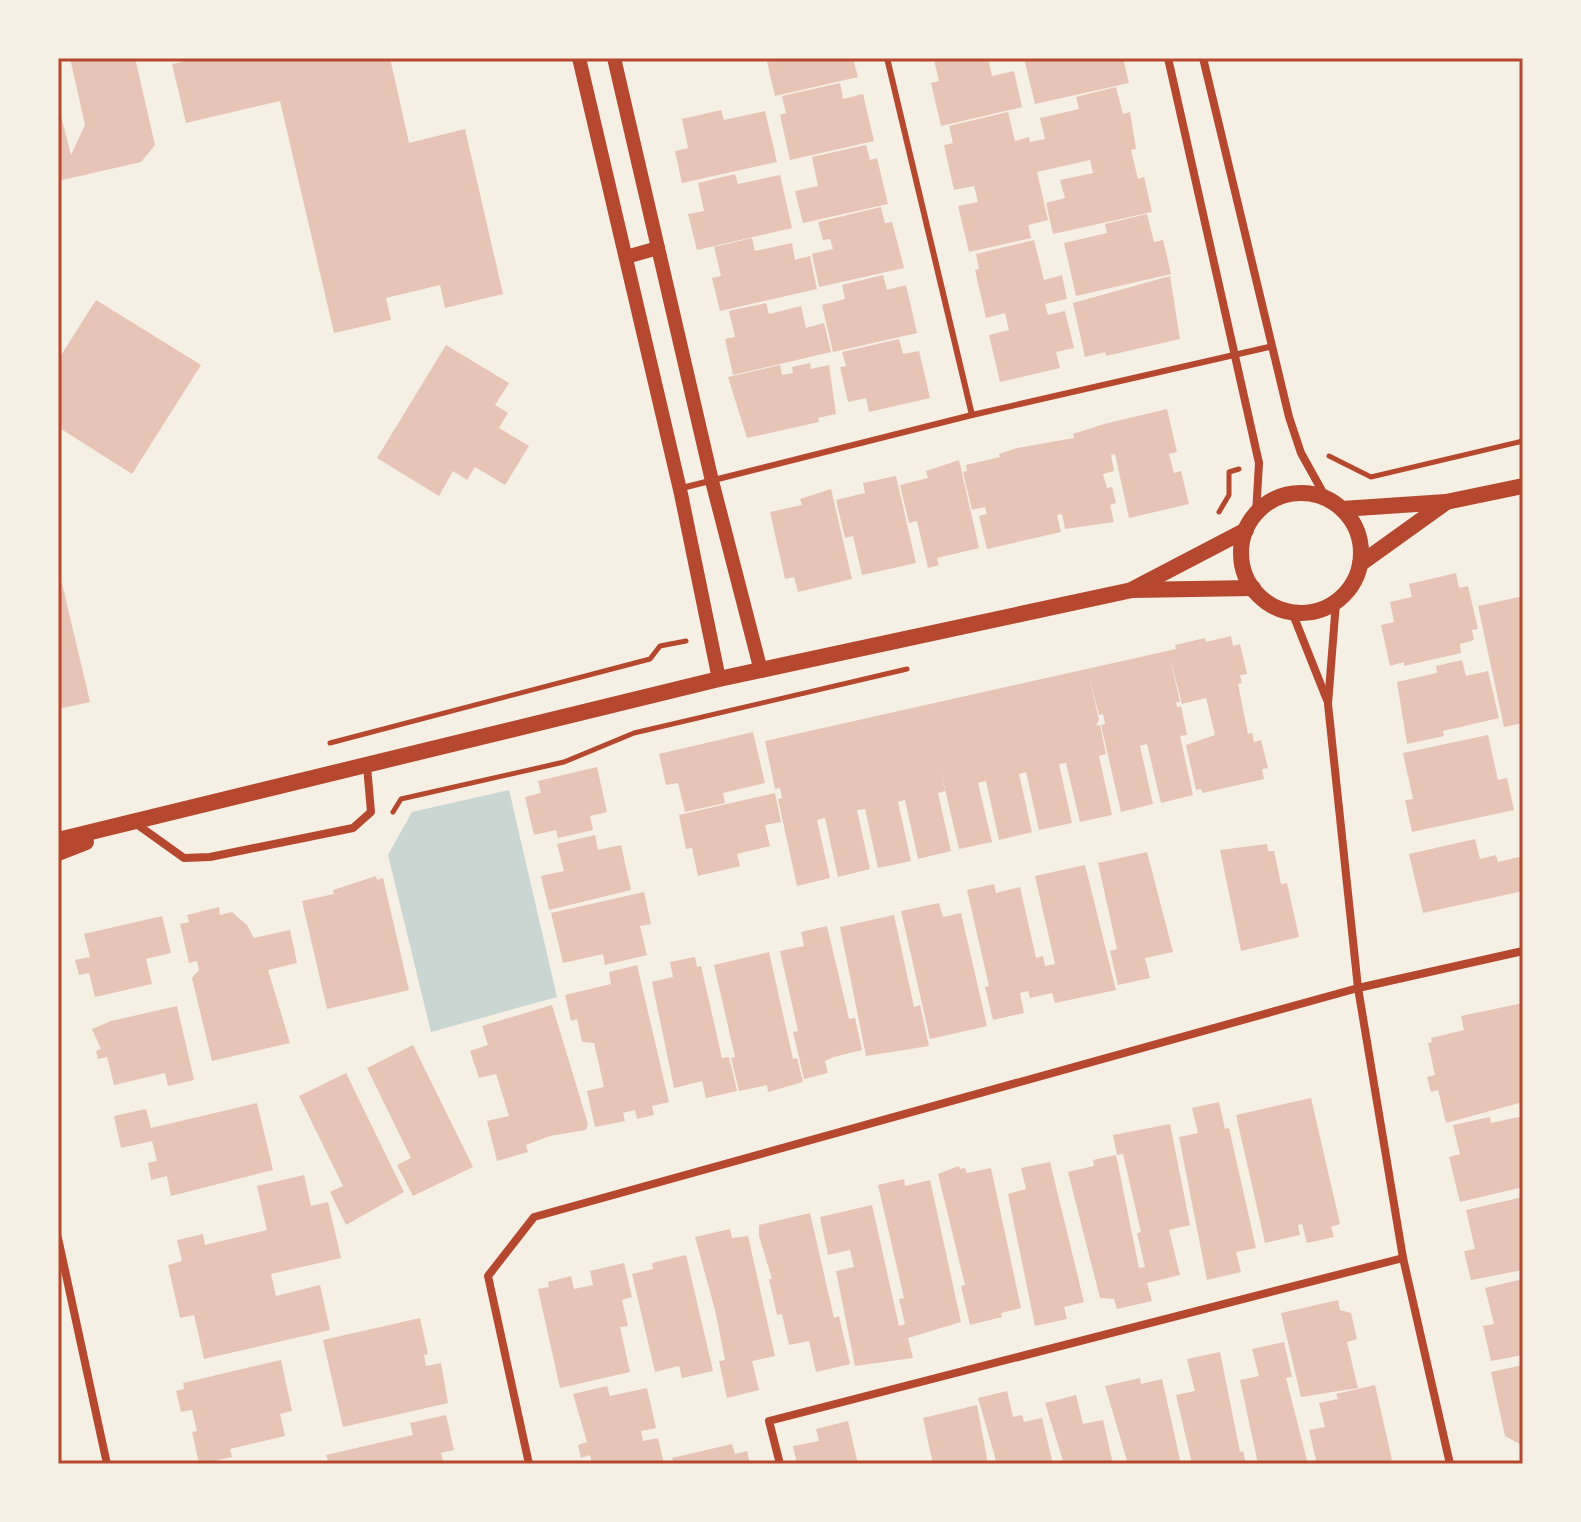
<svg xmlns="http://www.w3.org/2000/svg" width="1581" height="1522" viewBox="0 0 1581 1522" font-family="'DejaVu Sans',sans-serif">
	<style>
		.water { fill: #c9d6d2 }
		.building { fill: #e6c5b7 }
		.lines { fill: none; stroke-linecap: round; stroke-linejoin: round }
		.path { stroke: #b5482f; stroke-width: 5 }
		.service { stroke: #b5482f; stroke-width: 6 }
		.minor { stroke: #b5482f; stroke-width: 8 }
		.tertiary { stroke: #b5482f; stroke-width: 14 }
		.secondary { stroke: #b5482f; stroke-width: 16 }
		.neatline { fill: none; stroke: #b5482f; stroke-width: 3 }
	</style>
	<rect width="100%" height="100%" fill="#f6efe4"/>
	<path class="water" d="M509,790L557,997L431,1032L388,855L412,812Z"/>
	<g class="building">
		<path d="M70,58H135L155,145L141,162L58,181V104L71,155L85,125Z"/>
		<path d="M200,58H390L409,143L465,129L503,294L445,308L440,285L386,298L391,320L334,333L280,101L186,123L172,64Z"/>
		<path d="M787,58H853L858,77L775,96L767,62Z"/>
		<path d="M923,58H988L992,76L1014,71L1022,107L941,126L931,83L939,81L934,60L924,62Z"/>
		<path d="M1024,58H1123L1129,83L1035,104Z"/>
		<path d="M840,83L843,99L863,94L874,141L790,160L780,115L786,113L782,96Z"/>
		<path d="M1116,87L1123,114L1130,112L1136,149L1131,150L1138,179L1144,177L1152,212L1053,234L1046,203L1065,198L1060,180L1093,173L1090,160L1037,172L1048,220L1028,225L1031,238L969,252L958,206L978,202L974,186L954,190L944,145L953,143L949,126L1008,112L1015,141L1029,137L1030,142L1045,139L1040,118L1079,109L1076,97Z"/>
		<path d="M721,110L724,120L765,111L777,162L682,183L675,151L688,148L682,119Z"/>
		<path d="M866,145L870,160L877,158L888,204L803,223L795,191L818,186L812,157Z"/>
		<path d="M735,174L738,184L780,175L792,228L697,250L688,214L704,211L698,183Z"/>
		<path d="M881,207L885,223L892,222L904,268L819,287L812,254L833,249L830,239L823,240L818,222Z"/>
		<path d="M1147,214L1154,242L1163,240L1171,274L1076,296L1064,243L1107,233L1105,224Z"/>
		<path d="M752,238L755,251L792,243L795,260L810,256L817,289L720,311L712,278L721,276L714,247Z"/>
		<path d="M1034,240L1044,280L1062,275L1067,299L1045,304L1048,315L1065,311L1074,348L1056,352L1060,368L1000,382L989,335L1009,330L1005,313L986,318L975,270L979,269L976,254Z"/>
		<path d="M883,275L887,290L906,285L917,333L833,352L822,305L845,299L842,285Z"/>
		<path d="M1170,276L1180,339L1106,356L1105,352L1085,357L1073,303Z"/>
		<path d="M96,300L201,365L132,474L58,427V360Z"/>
		<path d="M766,303L769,314L801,306L806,328L824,323L831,352L733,375L725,339L735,337L729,311Z"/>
		<path d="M899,339L903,354L919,351L930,398L869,412L866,398L848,402L840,367L846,366L842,352Z"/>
		<path d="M446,345L509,383L495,405L508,413L499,428L529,446L505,485L475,467L467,480L453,471L439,496L377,458Z"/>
		<path d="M810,363L811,369L829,365L836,414L818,418L819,422L747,438L728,377L780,365L782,375L793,373L792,367Z"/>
		<path d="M1167,409L1177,452L1169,454L1174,473L1181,471L1189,504L1129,518L1115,454L1111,455L1114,471L1103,474L1107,488L1112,487L1116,503L1110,505L1114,522L1065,529L1062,514L1057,515L1061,532L987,549L979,516L987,514L985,507L972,510L963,472L967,471L966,465L1000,457L999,454L1017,448L1074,438L1073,434L1104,424Z"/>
		<path d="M959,460L979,548L937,558L939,565L928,568L917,521L909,523L900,485L928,478L926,471Z"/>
		<path d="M896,476L916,563L862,575L853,536L845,538L836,500L865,493L863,483Z"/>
		<path d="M831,489L852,579L798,592L794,577L785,579L770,512L802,505L800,499Z"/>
		<path d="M1456,573L1459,588L1468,586L1478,629L1472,630L1474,640L1460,644L1461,653L1404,666V662L1390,666L1381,625L1394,622L1390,602L1412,597L1409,584Z"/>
		<path d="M58,583H62L90,702L58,709Z"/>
		<path d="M1523,596V723L1504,727L1478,606Z"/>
		<path d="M1231,636L1233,646L1240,644L1247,674L1240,675L1242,683L1238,684L1248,734L1252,733L1254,742L1261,740L1268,768L1262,769L1264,779L1203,793L1201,789L1196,790L1186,745L1215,735L1206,698L1182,704L1170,658L1180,702H1176L1177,707L1181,706L1187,735L1180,736L1193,795L1161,803L1147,744L1140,746L1153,804L1121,812L1101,725L1105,724L1103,714L1099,715L1089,676L1099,720L1096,726L1100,725L1106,754L1099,756L1112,815L1080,822L1066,763L1059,764L1072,823L1039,830L1026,772L1019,774L1032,832L999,840L986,781L978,783L992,842L959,849L940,768L945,791L938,793L951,851L918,859L905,800L898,802L911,861L878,868L865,809L857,810L870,869L838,877L825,818L817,820L830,878L797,886L778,799L782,798L780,788L775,789L765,741L1176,649L1175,645L1205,638L1206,642Z"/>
		<path d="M1462,660L1466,676L1488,671L1499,718L1443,731L1444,736L1407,744L1397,682L1437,673L1436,666Z"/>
		<path d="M753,732L765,783L723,793L725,803L685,812L678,783L666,785L659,754Z"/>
		<path d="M1488,735L1498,780L1507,778L1514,810L1412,832L1405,800L1413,799L1403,753Z"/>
		<path d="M597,767L607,812L590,816L593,830L558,838L556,830L534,835L525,797L541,793L538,781Z"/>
		<path d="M775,793L781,822L765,825L770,846L737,854L740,866L698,876L692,848L686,849L679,815Z"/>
		<path d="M595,835L598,850L621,845L631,890L549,910L541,876L564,871L557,844Z"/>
		<path d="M1475,839L1480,859L1496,855L1498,862L1523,856V891L1423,913L1409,854Z"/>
		<path d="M1267,844L1268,851H1274L1281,884L1287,883L1299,937L1241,951L1220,850Z"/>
		<path d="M1147,852L1173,952L1145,958L1150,978L1118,985L1110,951L1117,949L1098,863Z"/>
		<path d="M1085,865L1116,990L1055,1003L1052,993L1030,998L1028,991L1020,993L1024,1013L993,1020L985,987L989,986L967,890L994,884L996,893L1020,887L1036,958L1043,956L1045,966L1055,964L1035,876Z"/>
		<path d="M376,876L377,880L383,878L409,990L327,1009L302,901L334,894L333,890Z"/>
		<path d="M644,892L651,924L640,926L647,955L605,965L603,954L563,963L551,913Z"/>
		<path d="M939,903L943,917L961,913L987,1026L930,1039L901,911Z"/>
		<path d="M219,907L220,915L232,912L247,925L254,938L290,930L297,963L268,970L290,1043L212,1061L192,978L199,970L197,961L189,963L180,924L189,922L187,915Z"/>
		<path d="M894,915L914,1007L920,1005L929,1046L866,1056L840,927Z"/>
		<path d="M162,916L171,953L146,959L152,984L95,997L89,973L79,975L75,960L90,957L84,934Z"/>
		<path d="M827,926L849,1019L855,1018L862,1050L834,1057L825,1061L828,1073L804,1079L793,1032L798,1031L780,951L804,946L801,932Z"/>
		<path d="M769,952L793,1059L797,1058L803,1082L768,1092L767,1085L739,1091L731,1058L735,1057L714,965Z"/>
		<path d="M695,957L697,967L701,966L722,1058L729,1057L737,1091L706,1098L702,1081L674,1088L652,982L673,977L670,962Z"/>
		<path d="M637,965L669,1102L652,1106L654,1115L637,1119L635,1110L623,1113L625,1121L595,1127L587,1091L604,1087L594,1043L582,1042L577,1019L571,1021L565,995L611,984L609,972Z"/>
		<path d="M1523,1003V1102L1446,1123L1438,1090L1431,1092L1427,1077L1435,1075L1428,1043L1432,1042L1431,1038L1464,1030L1461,1016Z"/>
		<path d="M552,1005L588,1124L586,1130L550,1136L526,1145L528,1152L497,1161L487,1121L509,1116L496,1074L479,1078L470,1051L488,1045L482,1026Z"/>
		<path d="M177,1006L194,1080L168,1086L165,1073L114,1085L107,1057L98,1059L96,1051L101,1049L92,1029L111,1021Z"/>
		<path d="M413,1045L473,1167L413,1196L397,1165L411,1158L367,1068Z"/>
		<path d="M346,1073L404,1192L346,1225L330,1192L343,1186L299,1096Z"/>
		<path d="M1311,1098L1340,1224L1331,1227L1334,1237L1307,1243L1302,1224L1298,1225L1300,1235L1265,1243L1236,1115Z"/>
		<path d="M1219,1102L1225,1129L1229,1128L1256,1248L1236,1252L1241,1272L1207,1280L1179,1137L1198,1133L1192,1108Z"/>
		<path d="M257,1103L273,1170L171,1196L167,1176L151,1180L148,1163L157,1161L152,1141L121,1148L114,1116L146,1109L151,1128Z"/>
		<path d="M1523,1116V1187L1460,1202L1449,1157L1460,1154L1453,1125L1490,1117L1491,1123Z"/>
		<path d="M1170,1124L1190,1225L1169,1230L1180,1275L1147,1283L1152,1301L1117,1309L1114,1299L1100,1298L1068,1172L1094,1166L1093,1160L1116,1155L1139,1268L1145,1267L1137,1233L1141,1232L1123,1154L1117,1155L1113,1135Z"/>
		<path d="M1050,1162L1084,1302L1064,1307L1067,1319L1035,1326L1008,1194L1026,1189L1021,1168Z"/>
		<path d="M959,1166L960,1169L965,1168L967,1173L991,1168L1021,1308L1001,1313L1002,1317L970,1325L961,1286L965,1285L938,1174Z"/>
		<path d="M304,1175L311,1206L328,1202L341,1258L271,1274L276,1296L320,1285L330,1330L204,1359L194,1315L180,1318L168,1265L182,1261L177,1240L203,1234L205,1245L267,1230L257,1186Z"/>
		<path d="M904,1179L905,1186L930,1180L961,1322L908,1338L913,1358L855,1366L836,1271L854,1267L850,1250L828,1255L820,1217L872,1205L899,1326L905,1324L899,1299L904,1298L878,1185Z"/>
		<path d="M1523,1197V1270L1471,1280L1464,1251L1475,1249L1466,1210Z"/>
		<path d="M810,1213L834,1318L839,1316L850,1364L816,1372L809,1341L789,1345L782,1314L777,1315L769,1279H772L759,1236V1225Z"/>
		<path d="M730,1229L732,1238L748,1236L775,1356L752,1361L759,1390L727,1398L719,1361L725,1360L715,1310L695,1237Z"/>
		<path d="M686,1255L713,1371L682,1378L679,1366L655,1372L632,1274L653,1269L652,1263Z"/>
		<path d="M624,1263L632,1297L622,1300L628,1326L620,1327L630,1372L560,1388L538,1289L549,1287L548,1282L571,1276L574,1289L593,1285L590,1271Z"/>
		<path d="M1523,1279V1355L1491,1361L1483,1326L1494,1324L1485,1288Z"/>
		<path d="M1338,1300L1340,1310L1351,1313L1357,1339L1347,1342L1358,1388L1301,1397L1281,1313Z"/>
		<path d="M420,1318L428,1354L424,1355L426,1366L441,1363L448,1403L343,1427L323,1340Z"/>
		<path d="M1284,1342L1292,1377L1286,1378L1308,1464H1258L1240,1380L1259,1376L1252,1349Z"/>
		<path d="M1220,1352L1240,1452L1243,1451L1246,1464H1192L1176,1395L1195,1391L1187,1359Z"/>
		<path d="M281,1360L292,1411L280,1414L285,1436L230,1449L232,1457L199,1464L192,1432L197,1431L192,1410L181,1412L176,1391L184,1389L183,1383Z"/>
		<path d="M1523,1365V1446L1505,1436L1491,1372Z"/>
		<path d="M1140,1378L1141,1384L1162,1379L1181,1464H1128L1105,1386Z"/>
		<path d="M1375,1385L1392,1460L1374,1464H1317L1309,1430L1325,1427L1319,1403L1338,1399L1336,1394Z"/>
		<path d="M607,1386L610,1396L647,1388L656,1428L641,1431L643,1441L658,1438L664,1464H592L590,1455L581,1458L578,1445L587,1442L573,1394Z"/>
		<path d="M1007,1391L1013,1417L1022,1415L1024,1422L1042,1418L1053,1464H997L978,1398Z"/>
		<path d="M1076,1395L1083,1424L1103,1420L1113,1464H1064L1045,1403Z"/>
		<path d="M977,1405L988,1464H933L923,1418Z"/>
		<path d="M446,1415L454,1450L441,1453L444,1464H329L326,1455L413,1435L410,1423Z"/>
		<path d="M848,1421L858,1464H797L793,1446L819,1441L816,1429Z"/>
		<path d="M732,1444L735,1454L747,1451L750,1464H674L672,1458Z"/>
	</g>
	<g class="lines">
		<g class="path">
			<path d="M1329,456L1371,477L1523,441"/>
			<path d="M1219,512L1229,495V472L1239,469"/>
			<path d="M330,743L650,659L660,646L686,641"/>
			<path d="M393,812L401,799L564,762L634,733L907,669"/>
		</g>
		<g class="service">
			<path d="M887,58L972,415"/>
			<path d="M682,488L972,415L1269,347"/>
		</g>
		<g class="minor">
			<path d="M1168,58L1259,463L1256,514"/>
			<path d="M1203,58L1289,417L1301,453L1326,498"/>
			<path d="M1336,602L1328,704L1358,988L1403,1258L1450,1464"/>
			<path d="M1292,612L1327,700"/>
			<path d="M135,823L184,858L210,857L353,828L371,812L367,766"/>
			<path d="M58,1238L107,1464"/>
			<path d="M529,1464L488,1276L534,1217L1358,988L1523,951"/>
			<path d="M780,1464L769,1421L1403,1258"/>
		</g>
		<g class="tertiary">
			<path d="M579,58L681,494L719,679"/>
			<path d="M614,58L712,481L761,671"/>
			<path d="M626,257L658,248"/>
		</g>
		<g class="secondary">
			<circle cx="1301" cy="553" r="60"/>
			<path d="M1342,509L1446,502L1523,486"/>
			<path d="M1360,564L1445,503"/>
			<path d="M1133,589L1246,530"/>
			<path d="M58,840L719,679L1132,590L1253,588"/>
			<path d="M58,853L86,842"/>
		</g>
	</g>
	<rect width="1581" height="1522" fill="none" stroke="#f6efe4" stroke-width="120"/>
	<rect x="60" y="60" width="1461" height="1402" class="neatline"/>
</svg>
